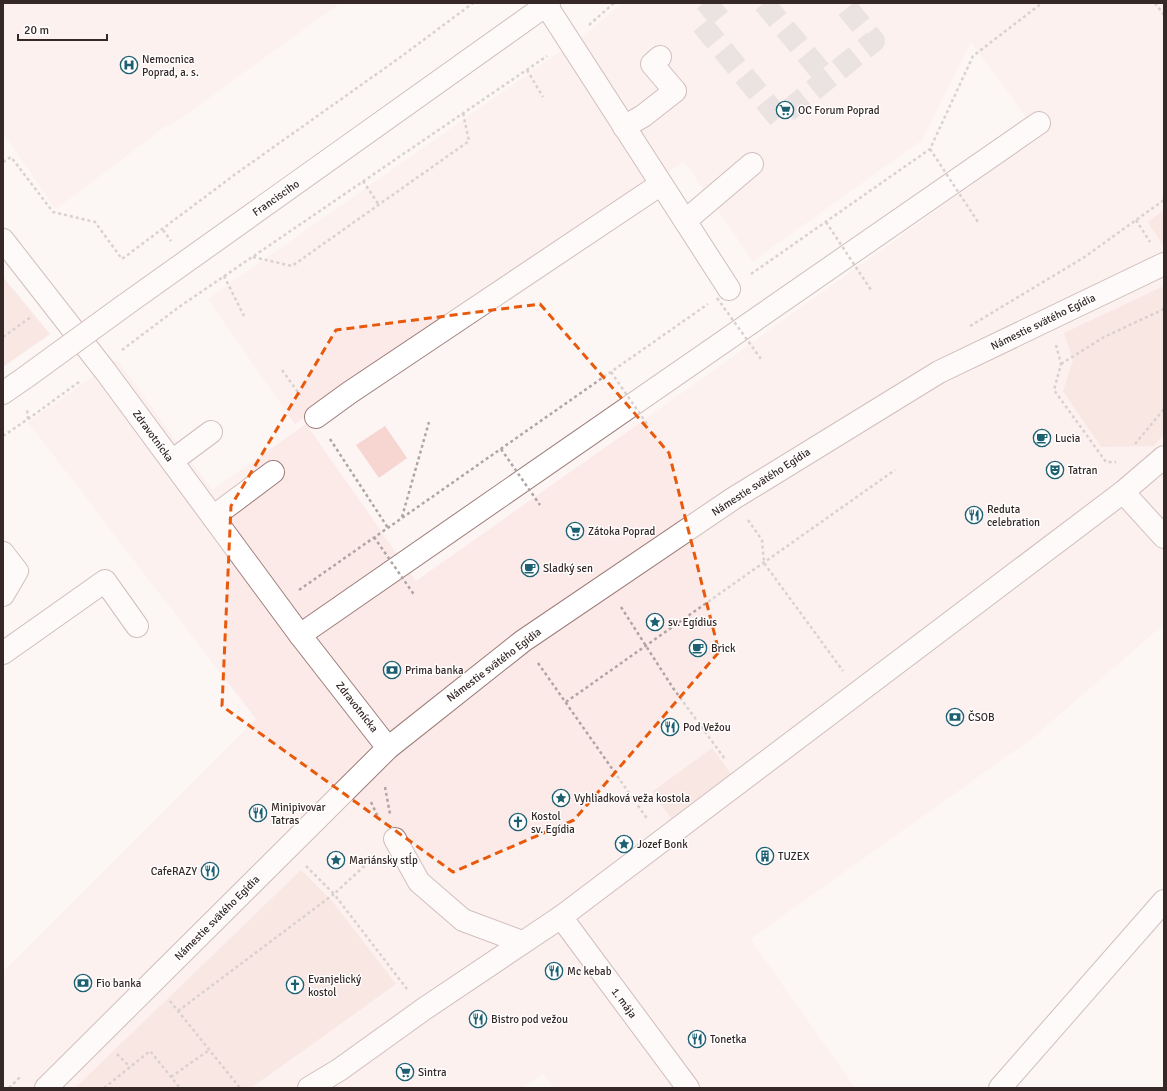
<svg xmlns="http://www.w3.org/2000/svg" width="1167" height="1091" viewBox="0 0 1167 1091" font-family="Signika,sans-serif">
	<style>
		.built { fill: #fceae8 }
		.green { fill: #f7d5d1 }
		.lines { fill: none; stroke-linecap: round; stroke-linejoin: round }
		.minor-tunnel { stroke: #d4cccb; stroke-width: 22; stroke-dasharray: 22 11; stroke-linecap: butt }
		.minor-casing { stroke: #9c7c79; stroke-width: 24 }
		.path { stroke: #afa5a4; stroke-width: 2.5; stroke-dasharray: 3 3; stroke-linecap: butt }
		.minor { stroke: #fff; stroke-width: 22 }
		.minor-bridge-casing { stroke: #9c7c79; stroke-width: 24; stroke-linecap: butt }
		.path-bridge { stroke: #afa5a4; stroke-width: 2.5; stroke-dasharray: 3 3; stroke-linecap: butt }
		.minor-bridge { stroke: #fff; stroke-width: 22 }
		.marked { fill: none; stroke: #e8590c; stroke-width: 3; stroke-dasharray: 8 5; stroke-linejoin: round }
		.labels { text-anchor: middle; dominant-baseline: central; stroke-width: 3; stroke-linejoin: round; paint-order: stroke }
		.poi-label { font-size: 11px; fill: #362827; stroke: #fff; text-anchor: start }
		.street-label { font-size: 11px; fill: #362827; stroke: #fff }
	</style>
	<rect width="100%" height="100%" fill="#fcf5f4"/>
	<g class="built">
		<path d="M3,3H340L171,125L164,127L56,209L3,133Z"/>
		<path d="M622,3H1164V624L1031,739L750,939L855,1088H555L543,1073L522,1088H3V972L256,719L28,422L117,360L212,490L306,424L416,581L682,393L1040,136L971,42L922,140L753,261L684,161L295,424L208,299L591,30Z"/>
	</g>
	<g class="green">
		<path d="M1164,210V247L1148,222Z"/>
		<path d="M3,277L50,334L3,367Z"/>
		<path d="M1164,286V434L1154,446L1101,447L1063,391L1073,360L1064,333Z"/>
		<path d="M385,426L407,458L379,478L356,445Z"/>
		<path d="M712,748L731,774L671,818L652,792Z"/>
		<path d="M301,870L332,901L396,984L251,1088H75Z"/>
	</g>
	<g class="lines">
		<g class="minor-tunnel">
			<path d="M721,3L699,21L779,118L874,41L843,3"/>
			<path d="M764,3L827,79"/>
		</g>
		<defs>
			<g id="minor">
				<path d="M546,5L729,289"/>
				<path d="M624,127L643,116L675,91L652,64L660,57"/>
				<path d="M685,221L752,164"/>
				<path d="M3,240L106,372L300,635"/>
				<path d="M125,305L549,3"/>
				<path d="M3,393L26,377"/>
				<path d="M316,417L349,393L661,184"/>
				<path d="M172,461L211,432"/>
				<path d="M1123,492L1164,537"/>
				<path d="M213,517L273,472"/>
				<path d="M3,553L17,571L3,595"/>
				<path d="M3,653L105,581L137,626"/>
				<path d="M388,748L300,635L1039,123"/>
				<path d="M395,839L419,882L463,920L522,942"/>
				<path d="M561,917L688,1088"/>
				<path d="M46,1088L388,748L523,641L734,498L939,372L1164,264"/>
				<path d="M309,1088L339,1070L424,1009L561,917L1123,492L1164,457"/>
				<path d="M1000,1088L1164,901"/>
			</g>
		</defs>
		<use href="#minor" class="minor-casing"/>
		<g class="path">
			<path d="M1155,3L1164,15"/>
			<path d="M589,25L614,3"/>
			<path d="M527,70L543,97"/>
			<path d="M3,162L11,157L53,212L95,222L122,259L237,173L402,56L473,3"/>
			<path d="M363,181L379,205"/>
			<path d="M1136,220L1150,242"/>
			<path d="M163,230L171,241"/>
			<path d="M253,257L292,266L469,141L463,113"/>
			<path d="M751,274L930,149L973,56L1042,3"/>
			<path d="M224,276L244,316"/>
			<path d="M1164,294V309"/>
			<path d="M970,326L1083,258L1164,200"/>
			<path d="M3,337L31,317"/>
			<path d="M1056,345L1061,364L1054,390L1106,462H1116"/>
			<path d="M122,350L179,307L547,56"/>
			<path d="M1061,364L1104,337L1164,309"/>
			<path d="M282,370L300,395"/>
			<path d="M28,419L79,382"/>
			<path d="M3,436L28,419L27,409"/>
			<path d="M330,439L388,528"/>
			<path d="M1135,444L1164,409"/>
			<path d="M402,517L429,422"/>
			<path d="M748,520L762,540L764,563L843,671"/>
			<path d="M299,590L708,304"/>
			<path d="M621,607L673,688L725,759"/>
			<path d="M538,663L648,820"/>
			<path d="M566,702L895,470"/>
			<path d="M385,787L390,814"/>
			<path d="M371,802L379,819"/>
			<path d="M306,866L334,894L374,857"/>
			<path d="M170,1001L240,1088"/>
			<path d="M178,1011L334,894L407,989"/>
			<path d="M1164,1038V1039"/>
			<path d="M117,1054L130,1067"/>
			<path d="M171,1077L209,1050"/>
			<path d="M9,1088L21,1076"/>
			<path d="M104,1088L150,1051L180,1088"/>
		</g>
		<use href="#minor" class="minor"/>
		<defs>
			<path id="minor-bridge" d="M26,377L125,305"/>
		</defs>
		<use href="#minor-bridge" class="minor-bridge-casing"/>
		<g class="path-bridge">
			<path d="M930,149L978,222"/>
			<path d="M826,222L871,290"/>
			<path d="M717,298L761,359"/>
			<path d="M611,372L647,424"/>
			<path d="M501,449L540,505"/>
			<path d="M374,537L415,596"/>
		</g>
		<use href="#minor-bridge" class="minor-bridge"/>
	</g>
	<path d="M0 0H1167V1091H0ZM540,304L669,453L719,652L574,820L453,872L222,706L231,506L336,330Z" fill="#fcf5f4" fill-opacity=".55" fill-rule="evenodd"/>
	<path class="marked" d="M540,304L669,453L719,652L574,820L453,872L222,706L231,506L336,330Z"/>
	<defs>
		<symbol id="hospital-ring" viewBox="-11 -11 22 22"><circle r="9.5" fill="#fff" stroke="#1c6072" stroke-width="1.5"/><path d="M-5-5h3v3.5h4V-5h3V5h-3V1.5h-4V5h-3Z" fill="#1c6072"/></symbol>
		<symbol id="supermarket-ring" viewBox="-11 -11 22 22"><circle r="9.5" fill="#fff" stroke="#1c6072" stroke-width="1.5"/><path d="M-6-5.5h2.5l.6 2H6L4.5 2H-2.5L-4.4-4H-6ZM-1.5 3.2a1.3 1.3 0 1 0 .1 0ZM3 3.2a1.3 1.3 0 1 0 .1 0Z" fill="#1c6072"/></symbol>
		<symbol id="cafe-ring" viewBox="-11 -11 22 22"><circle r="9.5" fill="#fff" stroke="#1c6072" stroke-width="1.5"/><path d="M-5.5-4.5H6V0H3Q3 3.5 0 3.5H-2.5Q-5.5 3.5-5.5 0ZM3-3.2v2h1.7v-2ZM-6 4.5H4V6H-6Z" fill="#1c6072"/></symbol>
		<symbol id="theatre-ring" viewBox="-11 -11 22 22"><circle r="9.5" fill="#fff" stroke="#1c6072" stroke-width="1.5"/><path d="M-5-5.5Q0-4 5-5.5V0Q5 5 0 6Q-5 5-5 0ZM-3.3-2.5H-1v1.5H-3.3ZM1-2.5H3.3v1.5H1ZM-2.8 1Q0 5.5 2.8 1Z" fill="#1c6072"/></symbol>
		<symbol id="restaurant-ring" viewBox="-11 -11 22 22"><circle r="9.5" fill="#fff" stroke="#1c6072" stroke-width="1.5"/><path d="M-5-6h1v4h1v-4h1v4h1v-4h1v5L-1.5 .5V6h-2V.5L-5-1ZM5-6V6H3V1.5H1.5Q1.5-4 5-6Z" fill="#1c6072"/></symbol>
		<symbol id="sight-ring" viewBox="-11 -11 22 22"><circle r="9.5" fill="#fff" stroke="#1c6072" stroke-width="1.5"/><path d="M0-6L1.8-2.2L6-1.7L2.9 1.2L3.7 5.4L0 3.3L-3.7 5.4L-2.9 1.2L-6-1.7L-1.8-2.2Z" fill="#1c6072"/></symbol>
		<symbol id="bank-ring" viewBox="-11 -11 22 22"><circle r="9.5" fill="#fff" stroke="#1c6072" stroke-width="1.5"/><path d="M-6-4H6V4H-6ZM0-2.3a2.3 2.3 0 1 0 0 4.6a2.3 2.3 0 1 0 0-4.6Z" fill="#1c6072"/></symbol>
		<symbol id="church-ring" viewBox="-11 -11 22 22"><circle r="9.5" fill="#fff" stroke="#1c6072" stroke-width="1.5"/><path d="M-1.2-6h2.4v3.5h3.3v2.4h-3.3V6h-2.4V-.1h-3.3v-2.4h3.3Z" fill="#1c6072"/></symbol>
		<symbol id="building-ring" viewBox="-11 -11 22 22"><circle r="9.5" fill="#fff" stroke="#1c6072" stroke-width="1.5"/><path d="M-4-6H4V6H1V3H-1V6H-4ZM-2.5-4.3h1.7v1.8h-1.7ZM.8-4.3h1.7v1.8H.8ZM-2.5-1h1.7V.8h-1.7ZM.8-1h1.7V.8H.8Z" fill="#1c6072"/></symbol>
	</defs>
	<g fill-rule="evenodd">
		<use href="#hospital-ring" x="119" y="55" width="20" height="20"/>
		<use href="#supermarket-ring" x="775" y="100" width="20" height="20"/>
		<use href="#cafe-ring" x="1032" y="428" width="20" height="20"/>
		<use href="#theatre-ring" x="1045" y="460" width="20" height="20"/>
		<use href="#restaurant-ring" x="964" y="505" width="20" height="20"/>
		<use href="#supermarket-ring" x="565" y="521" width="20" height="20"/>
		<use href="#cafe-ring" x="520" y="558" width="20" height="20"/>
		<use href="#sight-ring" x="645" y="612" width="20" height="20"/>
		<use href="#cafe-ring" x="688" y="638" width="20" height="20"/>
		<use href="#bank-ring" x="382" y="660" width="20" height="20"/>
		<use href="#bank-ring" x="945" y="707" width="20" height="20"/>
		<use href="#restaurant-ring" x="660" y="717" width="20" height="20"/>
		<use href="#sight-ring" x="551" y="788" width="20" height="20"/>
		<use href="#restaurant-ring" x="248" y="803" width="20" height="20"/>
		<use href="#church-ring" x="508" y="812" width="20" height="20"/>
		<use href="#sight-ring" x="614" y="834" width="20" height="20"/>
		<use href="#building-ring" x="755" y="846" width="20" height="20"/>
		<use href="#sight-ring" x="326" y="850" width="20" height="20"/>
		<use href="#restaurant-ring" x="200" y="861" width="20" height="20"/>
		<use href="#restaurant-ring" x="544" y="961" width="20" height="20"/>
		<use href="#bank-ring" x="73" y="973" width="20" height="20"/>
		<use href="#church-ring" x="285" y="975" width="20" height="20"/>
		<use href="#restaurant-ring" x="468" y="1009" width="20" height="20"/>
		<use href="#restaurant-ring" x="687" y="1029" width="20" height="20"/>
		<use href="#supermarket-ring" x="395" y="1062" width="20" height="20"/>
	</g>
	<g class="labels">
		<g class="poi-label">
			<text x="142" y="59">Nemocnica<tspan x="142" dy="13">Poprad, a. s.</tspan></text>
			<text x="798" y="110">OC Forum Poprad</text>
			<text x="1055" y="438">Lucia</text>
			<text x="1068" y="470">Tatran</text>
			<text x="987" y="509">Reduta<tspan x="987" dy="13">celebration</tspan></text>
			<text x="588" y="531">Zátoka Poprad</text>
			<text x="543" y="568">Sladký sen</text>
			<text x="668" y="622">sv. Egídius</text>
			<text x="711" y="648">Brick</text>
			<text x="405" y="670">Prima banka</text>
			<text x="968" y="717">ČSOB</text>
			<text x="683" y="727">Pod Vežou</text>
			<text x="574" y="798">Vyhliadková veža kostola</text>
			<text x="271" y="807">Minipivovar<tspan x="271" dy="13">Tatras</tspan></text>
			<text x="531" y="816">Kostol<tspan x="531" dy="13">sv. Egídia</tspan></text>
			<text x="637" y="844">Jozef Bonk</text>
			<text x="778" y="856">TUZEX</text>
			<text x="349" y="860">Mariánsky stĺp</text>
			<text x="197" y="871" text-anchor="end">CafeRAZY</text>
			<text x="567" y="971">Mc kebab</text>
			<text x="308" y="979">Evanjelický<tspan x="308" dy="13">kostol</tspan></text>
			<text x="96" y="983">Fio banka</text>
			<text x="491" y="1019">Bistro pod vežou</text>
			<text x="710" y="1039">Tonetka</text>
			<text x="418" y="1072">Sintra</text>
		</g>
		<g class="street-label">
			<text transform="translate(276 198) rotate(-35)">Francisciho</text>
			<text transform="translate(1043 322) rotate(-26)">Námestie svätého Egídia</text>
			<text transform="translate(153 436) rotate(54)">Zdravotnícka</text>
			<text transform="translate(761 482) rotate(-33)">Námestie svätého Egídia</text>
			<text transform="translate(494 665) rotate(-37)">Námestie svätého Egídia</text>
			<text transform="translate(357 707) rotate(52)">Zdravotnícka</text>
			<text transform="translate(217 918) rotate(-45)">Námestie svätého Egídia</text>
			<text transform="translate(624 1003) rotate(54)">1. mája</text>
		</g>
	</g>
	<rect width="1167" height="1091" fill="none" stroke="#362827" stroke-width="8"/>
	<path d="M18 34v6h89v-6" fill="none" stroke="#362827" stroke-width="2"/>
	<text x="24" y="34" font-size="12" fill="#362827" stroke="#ffffff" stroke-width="3" paint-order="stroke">20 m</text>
</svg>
